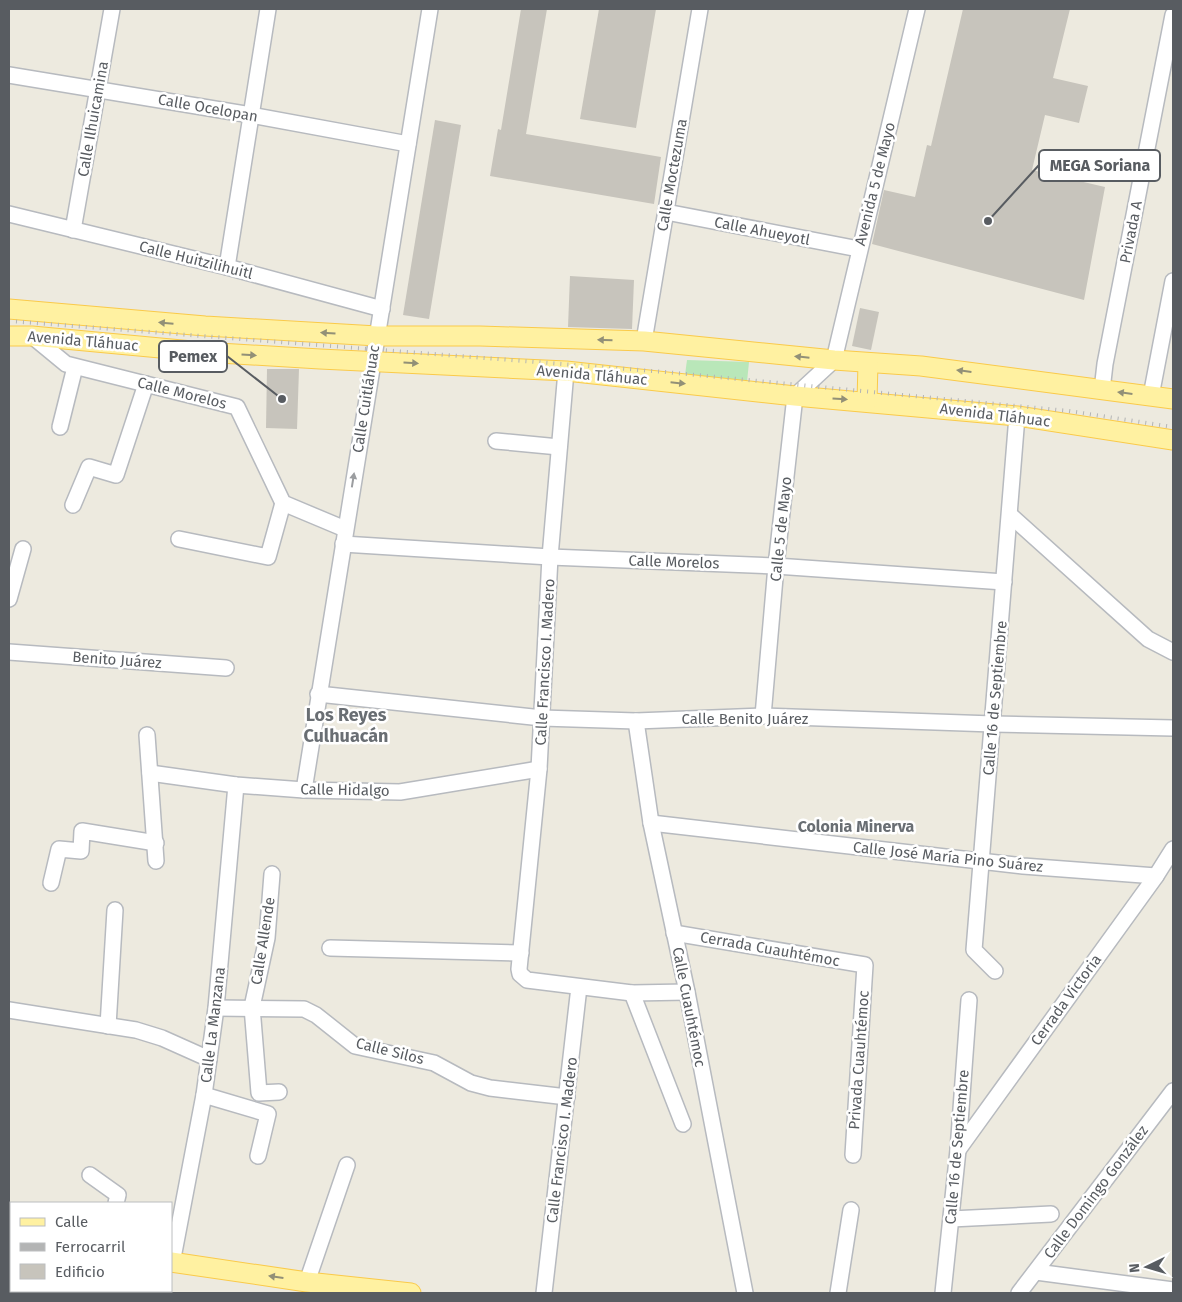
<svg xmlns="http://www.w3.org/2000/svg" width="1182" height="1302" viewBox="0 0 1182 1302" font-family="'Fira Sans',sans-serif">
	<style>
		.green { fill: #b9e7b9 }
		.building { fill: #c7c4bc }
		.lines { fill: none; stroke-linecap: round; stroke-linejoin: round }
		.minor-casing { stroke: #b7babf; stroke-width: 18 }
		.major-casing { stroke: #faca4a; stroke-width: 21 }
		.minor { stroke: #fff; stroke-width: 15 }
		.major { stroke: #fff1a1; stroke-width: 19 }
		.rail { stroke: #b3b4b4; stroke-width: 4; stroke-dasharray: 1 6; stroke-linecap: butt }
		.oneway { fill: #929077 }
		.oneway2 { fill: #9b9da0 }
		.labels { text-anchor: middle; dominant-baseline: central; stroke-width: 5; stroke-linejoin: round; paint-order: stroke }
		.street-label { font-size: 15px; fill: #585c61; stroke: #fff }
		.neighbourhood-label { font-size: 16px; font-weight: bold; fill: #696e73; stroke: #fff }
		.quarter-label { font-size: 18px; font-weight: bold; fill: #696e73; stroke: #fff }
		.leader { fill: none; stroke: #585c61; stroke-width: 2 }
		.callout-dot { fill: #585c61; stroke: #fff; stroke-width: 2 }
		.callout { fill: #fff; stroke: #585c61; stroke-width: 2 }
		.callout-label { font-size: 16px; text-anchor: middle; font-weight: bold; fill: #585c61 }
	</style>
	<rect width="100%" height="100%" fill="#edeadf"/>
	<path class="green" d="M687,360L749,362L747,382L685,375Z"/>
	<g class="building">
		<path d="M521,9H547L526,134L661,157L654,204L490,176L498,129L501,130Z"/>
		<path d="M599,9H656L636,128L580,119Z"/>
		<path d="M963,9H1070L1053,78L1088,86L1079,123L1045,115L1032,170L1105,187L1084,300L872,244L884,190L915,197L927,145L931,146Z"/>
		<path d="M435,120L461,125L429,319L403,315Z"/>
		<path d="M570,276L634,280L632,329L568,327Z"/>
		<path d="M860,308L879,312L871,350L852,346Z"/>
		<path d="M267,369H299L297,429L266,428Z"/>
	</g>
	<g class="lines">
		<defs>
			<g id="minor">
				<path d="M9,75L251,115L408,144"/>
				<path d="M666,212L859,249"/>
				<path d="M9,214L227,267L382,309"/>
				<path d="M73,230L112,9"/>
				<path d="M227,267L268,9"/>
				<path d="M32,336L66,364L237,407L283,503L345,529"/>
				<path d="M644,341L700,9"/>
				<path d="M566,371L550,557L539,769L519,969L520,974L527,980L632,993L687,992"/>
				<path d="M1102,390L1105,364L1173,15"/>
				<path d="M1151,396L1173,281"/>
				<path d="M60,427L75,367"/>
				<path d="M496,441L559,447"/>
				<path d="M73,505L89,467L116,475L146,384"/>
				<path d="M1010,515L1148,639L1173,652"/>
				<path d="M179,539L268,557L283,503"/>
				<path d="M343,544L550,557L776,566L1004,582"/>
				<path d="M9,599L23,549"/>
				<path d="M9,652L226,668"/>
				<path d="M318,694L542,718L636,721L763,716L993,724L1173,728"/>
				<path d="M763,716L776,566L795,396L834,360L917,9"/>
				<path d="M636,721L651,823L687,992L745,1293"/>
				<path d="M147,735L156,861"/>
				<path d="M150,773L236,785L304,790L400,792L539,769"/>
				<path d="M304,790L430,9"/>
				<path d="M651,823L1023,866L1156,876"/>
				<path d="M272,874L267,938L252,1007L259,1093L279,1092"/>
				<path d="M51,883L59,849L81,851L82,831L156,843"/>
				<path d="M674,933L865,965L853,1155"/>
				<path d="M330,948L521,953"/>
				<path d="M995,971L974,950L1017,416"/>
				<path d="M632,993L683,1124"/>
				<path d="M216,1008L304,1009L316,1015L355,1046L434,1063L471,1083L490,1088L567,1097"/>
				<path d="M9,1010L136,1030L162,1038L209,1059"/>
				<path d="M108,1026L115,910"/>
				<path d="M204,1095L268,1114L258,1156"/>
				<path d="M958,1150L1156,876L1173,849"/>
				<path d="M90,1175L118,1195L116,1203"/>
				<path d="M951,1219L1051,1214"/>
				<path d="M172,1263L204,1095L216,1008L236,785"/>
				<path d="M1036,1272L1173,1290"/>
				<path d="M307,1282L347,1165"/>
				<path d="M88,1293L89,1291"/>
				<path d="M544,1293L579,987"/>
				<path d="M838,1293L851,1210"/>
				<path d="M943,1293L958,1150L969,1000"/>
				<path d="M1019,1293L1173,1091"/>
			</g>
			<g id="major">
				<path d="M9,309L205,326L377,336H480L644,341L834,360L921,366L1173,399"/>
				<path d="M9,336H32L203,352L320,359L566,371L795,396L1017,416L1173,440"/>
				<path d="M867,401L868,363"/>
				<path d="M9,1237H11"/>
				<path d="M171,1262L307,1282L411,1293"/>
				<path d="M9,1275H11"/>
				<path d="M118,1291L136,1293"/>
			</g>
		</defs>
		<use href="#minor" class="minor-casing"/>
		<use href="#major" class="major-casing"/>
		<use href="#minor" class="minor"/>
		<use href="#major" class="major"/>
		<path class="rail" d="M9,321L665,372L1069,411L1173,427"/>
	</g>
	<defs><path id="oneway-solid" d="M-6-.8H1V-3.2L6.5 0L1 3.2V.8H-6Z" transform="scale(1.25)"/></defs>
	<g class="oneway">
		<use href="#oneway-solid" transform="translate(166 323) rotate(-175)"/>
		<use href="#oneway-solid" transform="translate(328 333) rotate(-177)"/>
		<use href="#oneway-solid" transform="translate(605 340) rotate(-178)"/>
		<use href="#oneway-solid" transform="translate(249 355) rotate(4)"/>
		<use href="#oneway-solid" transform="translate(802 357) rotate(-174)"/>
		<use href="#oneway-solid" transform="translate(411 363) rotate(3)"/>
		<use href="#oneway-solid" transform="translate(964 371) rotate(-173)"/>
		<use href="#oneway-solid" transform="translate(678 383) rotate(6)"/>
		<use href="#oneway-solid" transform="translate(1125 393) rotate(-173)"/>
		<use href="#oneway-solid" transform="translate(840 399) rotate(4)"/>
		<use href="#oneway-solid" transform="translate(276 1277) rotate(-172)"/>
	</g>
	<use class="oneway2" href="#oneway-solid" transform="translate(353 480) rotate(-81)"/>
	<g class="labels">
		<g class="street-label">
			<text transform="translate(208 108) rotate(10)">Calle Ocelopan</text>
			<text transform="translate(93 119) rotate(-80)">Calle Ilhuicamina</text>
			<text transform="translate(672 175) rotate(-80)">Calle Moctezuma</text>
			<text transform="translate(875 184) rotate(-76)">Avenida 5 de Mayo</text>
			<text transform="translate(762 231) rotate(11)">Calle Ahueyotl</text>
			<text transform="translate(1131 232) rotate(-79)">Privada A</text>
			<text transform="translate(196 260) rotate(14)">Calle Huitzilihuitl</text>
			<text transform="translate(83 341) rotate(5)">Avenida Tláhuac</text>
			<text transform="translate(592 375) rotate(5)">Avenida Tláhuac</text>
			<text transform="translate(182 393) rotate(14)">Calle Morelos</text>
			<text transform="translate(366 399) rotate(-81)">Calle Cuitláhuac</text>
			<text transform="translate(995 415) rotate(7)">Avenida Tláhuac</text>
			<text transform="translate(781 529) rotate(-84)">Calle 5 de Mayo</text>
			<text transform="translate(674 562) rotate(2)">Calle Morelos</text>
			<text transform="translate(117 660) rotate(4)">Benito Juárez</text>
			<text transform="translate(545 662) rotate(-87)">Calle Francisco I. Madero</text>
			<text transform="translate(995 698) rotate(-85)">Calle 16 de Septiembre</text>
			<text x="745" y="719">Calle Benito Juárez</text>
			<text transform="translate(345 790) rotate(1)">Calle Hidalgo</text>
			<text transform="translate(948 857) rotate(6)">Calle José María Pino Suárez</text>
			<text transform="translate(263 941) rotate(-81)">Calle Allende</text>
			<text transform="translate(770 949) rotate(10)">Cerrada Cuauhtémoc</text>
			<text transform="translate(1066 1000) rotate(-54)">Cerrada Victoria</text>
			<text transform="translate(689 1007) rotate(79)">Calle Cuauhtémoc</text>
			<text transform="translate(213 1025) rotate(-83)">Calle La Manzana</text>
			<text transform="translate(390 1051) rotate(14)">Calle Silos</text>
			<text transform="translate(859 1060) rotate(-86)">Privada Cuauhtémoc</text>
			<text transform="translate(562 1140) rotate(-83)">Calle Francisco I. Madero</text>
			<text transform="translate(957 1147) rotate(-85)">Calle 16 de Septiembre</text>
			<text transform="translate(1096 1192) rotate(-53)">Calle Domingo González</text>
		</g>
		<g class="neighbourhood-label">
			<text x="856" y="826">Colonia Minerva</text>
		</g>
		<g class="quarter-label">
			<text x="346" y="715">Los Reyes<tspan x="346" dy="21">Culhuacán</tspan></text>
		</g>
	</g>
	<path class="leader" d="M988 221L1039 165M282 399L227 356"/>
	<g class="callout-dot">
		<circle cx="988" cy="221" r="5"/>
		<circle cx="282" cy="399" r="5"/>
	</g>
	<g class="callout">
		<rect x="1039" y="150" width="121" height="31" rx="5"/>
		<rect x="159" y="341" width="68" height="31" rx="5"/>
	</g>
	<g class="callout-label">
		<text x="1100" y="171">MEGA Soriana</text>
		<text x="193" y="362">Pemex</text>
	</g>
	<rect width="1182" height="1302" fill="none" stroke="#585c61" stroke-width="20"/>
	<rect x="10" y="1202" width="162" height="90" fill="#ffffff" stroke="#bcbec0"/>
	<rect x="20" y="1218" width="25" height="8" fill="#fff1a1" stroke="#bcbec0"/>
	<text x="55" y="1227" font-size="15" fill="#585c61">Calle</text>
	<rect x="20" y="1243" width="25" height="8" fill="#b3b4b4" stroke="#bcbec0"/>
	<text x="55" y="1252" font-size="15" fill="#585c61">Ferrocarril</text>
	<rect x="20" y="1264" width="25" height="15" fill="#c7c4bc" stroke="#bcbec0"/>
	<text x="55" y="1277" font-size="15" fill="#585c61">Edificio</text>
	<g transform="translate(1147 1267) rotate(265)" stroke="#ffffff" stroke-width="4" paint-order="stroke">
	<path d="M0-4L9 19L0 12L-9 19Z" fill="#585c61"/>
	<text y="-8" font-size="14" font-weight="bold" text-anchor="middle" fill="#585c61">N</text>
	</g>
</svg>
